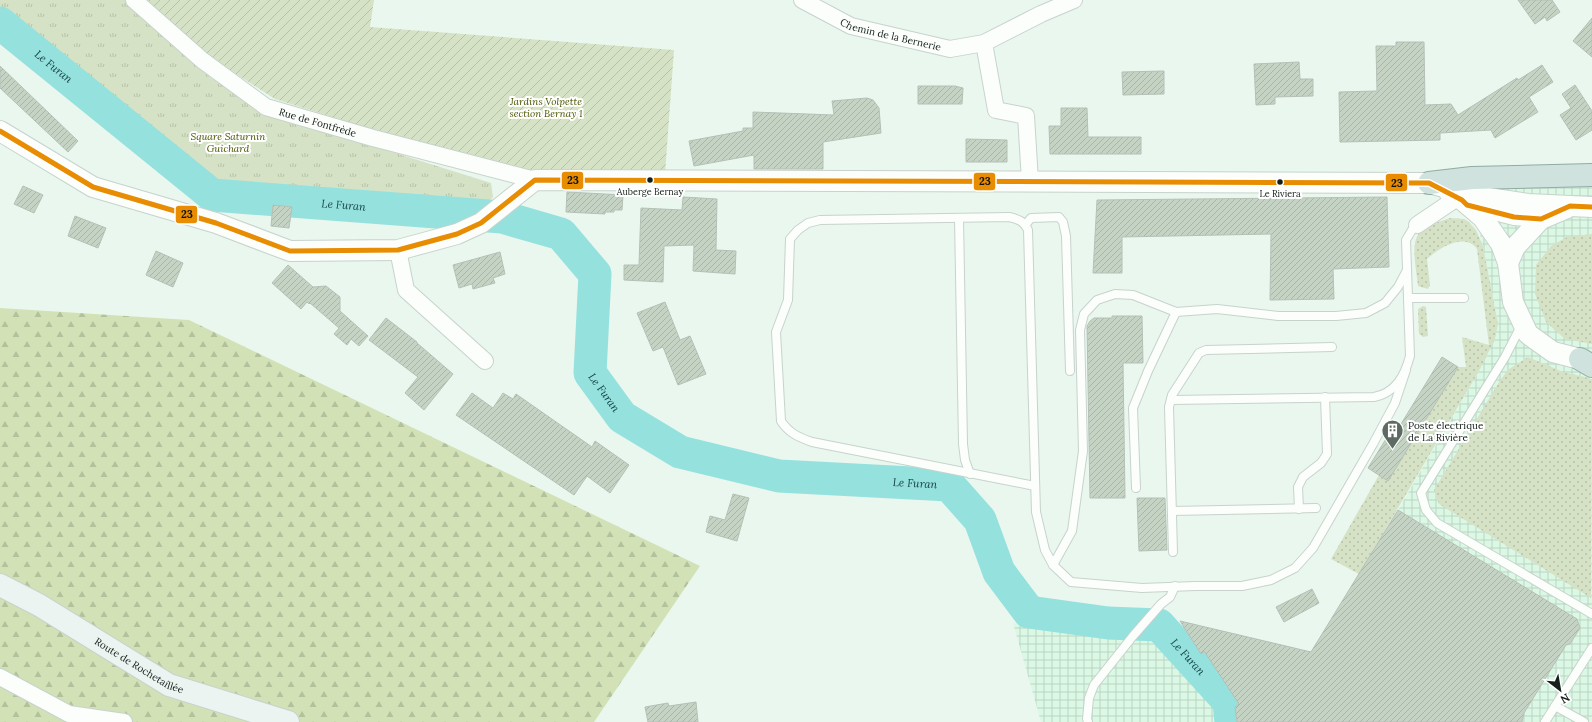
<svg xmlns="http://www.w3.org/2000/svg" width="1592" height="722" viewBox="0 0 1592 722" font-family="Lora,serif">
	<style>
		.industrial { fill: url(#industrial-grid) }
		.grass { fill: url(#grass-dots) }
		.forest { fill: url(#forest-firs) }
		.park { fill: url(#park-tufts) }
		.garden { fill: url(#garden-furrows) }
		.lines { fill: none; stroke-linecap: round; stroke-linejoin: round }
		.river { stroke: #95e1de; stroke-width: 33 }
		.building { fill: url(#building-hatch); stroke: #b6c0b6 }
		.service-casing { stroke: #c7d3cc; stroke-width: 10 }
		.minor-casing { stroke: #c7d3cc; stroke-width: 18 }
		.tertiary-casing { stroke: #c7d3cc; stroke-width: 22 }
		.secondary-casing { stroke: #c7d3cc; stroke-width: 24 }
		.trunk-casing { stroke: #91aca4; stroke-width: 24 }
		.service { stroke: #fcfefc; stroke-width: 8 }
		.minor { stroke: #fcfefc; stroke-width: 16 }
		.tertiary { stroke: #fcfefc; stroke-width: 20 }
		.secondary { stroke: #ecf4f1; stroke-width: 22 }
		.trunk { stroke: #d0e2de; stroke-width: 22 }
		.bus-1-casing { stroke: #fff; stroke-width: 8 }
		.bus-1 { stroke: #e88c01; stroke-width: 5 }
		.bus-dot { fill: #131f18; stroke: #fff; stroke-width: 1.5 }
		.labels { text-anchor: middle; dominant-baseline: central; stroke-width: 4; stroke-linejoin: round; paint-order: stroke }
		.bus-label { font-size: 9px; fill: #131f18; stroke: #fff }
		.street-label { font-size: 10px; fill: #131f18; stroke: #fff }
		.park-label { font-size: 10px; font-style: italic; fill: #495500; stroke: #fff }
		.poi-label { font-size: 10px; fill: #131f18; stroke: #fff; text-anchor: start }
		.water-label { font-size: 11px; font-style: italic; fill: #164646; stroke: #fff }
		.line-badge { stroke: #fff; stroke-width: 1.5 }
		.pale-badge-label { font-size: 11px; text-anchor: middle; font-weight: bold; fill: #111 }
	</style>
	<defs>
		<pattern id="industrial-grid" width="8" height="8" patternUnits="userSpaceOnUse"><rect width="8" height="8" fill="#dbf8e5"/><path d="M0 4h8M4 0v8" fill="none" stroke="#bbd4c4"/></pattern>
		<pattern id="grass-dots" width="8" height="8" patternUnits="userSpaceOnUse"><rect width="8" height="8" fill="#d6e2c5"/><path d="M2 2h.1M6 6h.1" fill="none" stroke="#b7c1a8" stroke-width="1.8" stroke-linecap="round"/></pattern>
		<pattern id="forest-firs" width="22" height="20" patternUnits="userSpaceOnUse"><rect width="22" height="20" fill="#d2e2b6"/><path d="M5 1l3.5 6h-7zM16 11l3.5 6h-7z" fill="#b3c19c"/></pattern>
		<pattern id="park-tufts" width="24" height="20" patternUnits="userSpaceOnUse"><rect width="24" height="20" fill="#d6e2c5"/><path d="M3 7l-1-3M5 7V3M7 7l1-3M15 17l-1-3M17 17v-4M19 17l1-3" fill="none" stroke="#b7c1a8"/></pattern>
		<pattern id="garden-furrows" width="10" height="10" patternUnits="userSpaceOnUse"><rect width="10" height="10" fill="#d6e2c5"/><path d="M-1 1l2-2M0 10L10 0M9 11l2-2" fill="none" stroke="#b7c1a8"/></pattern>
		<pattern id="building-hatch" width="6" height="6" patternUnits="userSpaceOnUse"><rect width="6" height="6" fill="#c5d3c4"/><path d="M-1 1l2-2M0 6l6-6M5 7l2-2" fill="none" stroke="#a8b5a8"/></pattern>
	</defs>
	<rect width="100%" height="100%" fill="#e9f7ee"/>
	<path class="industrial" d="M1592,166V722H1041L1013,623L1162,635L1188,623L1311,652L1398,510L1479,371L1498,324L1483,246L1462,168Z"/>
	<g class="grass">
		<path d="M1450,218L1464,219L1469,222L1476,230L1483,246L1498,324L1495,339L1479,371L1359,574L1331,559L1379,475L1388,481L1458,367H1466L1462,337L1489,345L1477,249C1465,232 1439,248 1427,259L1430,285L1428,289L1418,286C1417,272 1409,241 1421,231C1428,225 1441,221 1450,218Z"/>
		<path d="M1592,234V344L1565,339L1546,322L1535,294L1536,265L1551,246L1567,237Z"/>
		<path d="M1423,306L1426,307L1428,336L1423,337L1419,334L1418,309Z"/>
		<path d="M1528,357L1563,372L1589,378L1592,381L1591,598L1439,504L1434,490L1501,379L1509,369Z"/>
	</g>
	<path class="forest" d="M0,308L189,320L700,566L594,722H0Z"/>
	<path class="park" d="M0,0H127L137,14L211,78L268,113L491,183L493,197L486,204L405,202L277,194L263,188L247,190L208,184L149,132L0,7Z"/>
	<path class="garden" d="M146,0H374L370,27L674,50L665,174L537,172L424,146L275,99L210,57Z"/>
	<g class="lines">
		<path class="river" id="s1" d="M0,23L212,195L502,217L561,234L595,274L590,373L622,417L680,452L779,476L949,485L980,520L999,572L1029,612L1108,623L1159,625L1229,702L1231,722"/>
	</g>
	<g class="building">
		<path d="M1518,0H1552L1560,12L1547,21L1545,17L1535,24Z"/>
		<path d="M1592,18V57L1573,41Z"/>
		<path d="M1396,42H1424L1425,105L1451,104L1458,115L1517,78L1518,80L1542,65L1553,82L1529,97L1538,112L1495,138L1491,130L1440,133V140L1340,142L1339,92L1377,91L1376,46H1396Z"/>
		<path d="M1299,62L1300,79H1313V96L1275,97V104L1256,105L1254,64Z"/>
		<path d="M0,66L78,141L68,152L0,88Z"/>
		<path d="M1164,71V94L1123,95L1122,72Z"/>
		<path d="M1575,85L1592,111V130L1576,140L1560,115L1571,108L1562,94Z"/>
		<path d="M918,86H955L963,88L962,104H918Z"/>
		<path d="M867,98L873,100L879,108L881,133L823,142V169H754V155L694,166L689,141L743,131V128H753V112L834,115L832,101Z"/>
		<path d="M1061,108H1087L1088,137H1141V154H1050L1049,126H1061Z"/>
		<path d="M966,139L1007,140V162H966Z"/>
		<path d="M23,186L43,195L34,213L14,204Z"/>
		<path d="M567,192L623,195L622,210H614V212H605V214L566,212Z"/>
		<path d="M683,197L717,199L716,250L736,251L735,274L693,271L694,245L664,246L663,282L624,280V265H639L641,208L682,210Z"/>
		<path d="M1387,197L1389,267L1333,269L1334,299L1270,300L1271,234L1122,237V273H1093L1097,200Z"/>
		<path d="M273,205L292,207L289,228L271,226Z"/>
		<path d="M75,216L106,228L98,248L68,236Z"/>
		<path d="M156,251L183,263L173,287L146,275Z"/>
		<path d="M500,252L505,274L493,278L495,283L473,289L472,284L459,288L453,265Z"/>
		<path d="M288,265L313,287L326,286L340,297V311L368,336L359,346L351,339L347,345L334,334L339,328L310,303L309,304L307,302L301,309L272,283Z"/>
		<path d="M665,302L680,340L690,336L706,374L678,385L663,347L653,351L637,313Z"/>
		<path d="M1112,316H1142L1143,363H1123L1125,498H1090L1087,326L1090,321L1094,318H1112Z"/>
		<path d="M386,318L417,342V343L453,374L424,410L405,393L418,377L369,340Z"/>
		<path d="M1442,357L1458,367L1388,481L1368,468L1397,421L1401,424Z"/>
		<path d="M472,393L493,408L503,393L513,399L516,394L592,447L595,441L629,465L610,493L587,476L574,495L456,415Z"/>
		<path d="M733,494L749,498L737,541L706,532L710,516L725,520Z"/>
		<path d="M1137,498H1165L1167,550L1139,551Z"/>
		<path d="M1398,510L1577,619L1580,628L1570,644L1566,645L1524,713L1522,722H1237L1235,707L1239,704L1204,651L1201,654L1180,621L1311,652Z"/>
		<path d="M1312,589L1319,603L1284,622L1276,607Z"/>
		<path d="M696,702L698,722H648L645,707L668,703L669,706Z"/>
	</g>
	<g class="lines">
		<defs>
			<g id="service">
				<path d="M959,218L963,444L965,460L970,474"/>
				<path d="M1026,224L1031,218L1059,217L1063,222L1066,236L1070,371"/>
				<path d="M1408,298H1464"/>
				<path d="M1522,324L1505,357L1421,493L1426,510L1437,523L1592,614"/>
				<path d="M1171,400L1374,397C1396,393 1405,375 1410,356L1406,240L1412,230L1417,225"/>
				<path d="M1035,486L812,442C798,437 789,433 781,421L776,332L788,300L790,239L798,230L808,223L820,220L1009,217C1018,219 1024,221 1028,230L1036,512L1045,550L1053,565L1071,582L1142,588L1195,586H1242L1271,580L1295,568L1313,548L1373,444L1395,403L1406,370"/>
				<path d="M1136,488L1133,408L1148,371L1176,312"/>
				<path d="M1299,509L1298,487L1303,477L1321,463L1327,454L1325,397"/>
				<path d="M1172,511L1316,508"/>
				<path d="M1173,552L1169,407L1172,395L1199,353L1206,350L1332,347"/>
				<path d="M1053,565L1072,531L1083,451L1080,330L1084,314L1097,300L1115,294L1133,295L1176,312L1217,309L1278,316H1336L1366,313L1385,303L1398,287L1407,270"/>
				<path d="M1555,706L1584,722"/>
				<path d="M1088,722L1087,719L1089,698L1094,685L1133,636L1161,604L1170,597L1175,586"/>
				<path d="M1545,722L1592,648"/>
			</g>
			<g id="minor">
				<path id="s2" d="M134,0L202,60L266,107L373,138L535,180"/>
				<path id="s3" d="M802,0L851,26L950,49L984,43L1041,14L1074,0"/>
				<path d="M984,43L996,110L1026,116L1030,181"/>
				<path d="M1467,205L1514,217L1541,219"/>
				<path d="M1417,225L1457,198"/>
				<path d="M398,250L406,290L485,361"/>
				<path d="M0,677L69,714L124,722"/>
			</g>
			<g id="tertiary">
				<path d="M0,131L93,187L216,223L290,251L398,250L457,234L481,223L535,180L1429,183L1475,196L1528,204L1592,207"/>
				<path d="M1450,194L1462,200L1483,218L1501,244L1508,263L1513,302L1528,334L1553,352L1580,359"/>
				<path d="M1508,263L1515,247L1541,219L1567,208"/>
			</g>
			<g id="secondary">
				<path id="s4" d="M0,585L39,605L169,685L288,722"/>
			</g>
			<g id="trunk">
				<path d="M1429,183L1472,178L1592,175"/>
				<path d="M1580,359L1592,366"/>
			</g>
		</defs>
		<use href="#service" class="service-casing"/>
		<use href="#minor" class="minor-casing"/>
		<use href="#tertiary" class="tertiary-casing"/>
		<use href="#secondary" class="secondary-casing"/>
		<use href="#trunk" class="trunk-casing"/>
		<use href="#service" class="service"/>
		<use href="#minor" class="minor"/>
		<use href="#tertiary" class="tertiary"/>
		<use href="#secondary" class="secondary"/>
		<use href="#trunk" class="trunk"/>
		<defs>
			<path id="bus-1" d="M0,131L93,187L216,223L290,251L398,250L457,234L481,223L535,180L1429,183L1462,200L1467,205L1514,217L1541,219L1570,206L1592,207"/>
		</defs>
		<use href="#bus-1" class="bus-1-casing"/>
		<use href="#bus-1" class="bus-1"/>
	</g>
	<defs>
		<symbol id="building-pin" viewBox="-11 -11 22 30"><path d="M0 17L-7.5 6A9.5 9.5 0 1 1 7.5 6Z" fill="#5e6b63" stroke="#fff"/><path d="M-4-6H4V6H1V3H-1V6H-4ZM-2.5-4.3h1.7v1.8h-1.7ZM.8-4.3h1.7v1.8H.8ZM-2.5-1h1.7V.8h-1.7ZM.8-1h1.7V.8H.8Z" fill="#fff"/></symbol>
	</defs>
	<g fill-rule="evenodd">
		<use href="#building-pin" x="1380" y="418" width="25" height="34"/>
	</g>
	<g class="bus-dot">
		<circle cx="650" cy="180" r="3.5"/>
		<circle cx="1280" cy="182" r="3.5"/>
	</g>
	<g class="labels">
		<g class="bus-label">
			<text x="650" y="191">Auberge Bernay</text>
			<text x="1280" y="193">Le Riviera</text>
		</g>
		<g class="street-label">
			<text stroke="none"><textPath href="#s3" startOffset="96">Chemin de la Bernerie</textPath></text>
			<text stroke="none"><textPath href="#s2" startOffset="224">Rue de Fontfrède</textPath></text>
			<text stroke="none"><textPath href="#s4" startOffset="161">Route de Rochetaillée</textPath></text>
		</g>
		<g class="park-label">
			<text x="546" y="101">Jardins Volpette<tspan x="546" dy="12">section Bernay 1</tspan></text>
			<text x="228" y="136">Square Saturnin<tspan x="228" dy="12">Guichard</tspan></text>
		</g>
		<g class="poi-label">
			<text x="1408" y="425">Poste électrique<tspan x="1408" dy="12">de La Rivière</tspan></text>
		</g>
		<g class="water-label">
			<text stroke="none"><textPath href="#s1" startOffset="69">Le Furan</textPath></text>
			<text stroke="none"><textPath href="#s1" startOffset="405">Le Furan</textPath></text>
			<text stroke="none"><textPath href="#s1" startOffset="801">Le Furan</textPath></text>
			<text stroke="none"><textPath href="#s1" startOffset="1137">Le Furan</textPath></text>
			<text stroke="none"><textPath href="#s1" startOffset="1497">Le Furan</textPath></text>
		</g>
	</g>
	<g class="line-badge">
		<rect x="561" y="171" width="23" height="19" rx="4" fill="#e88c01"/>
		<rect x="973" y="172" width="23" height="19" rx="4" fill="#e88c01"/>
		<rect x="1385" y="173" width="23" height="19" rx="4" fill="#e88c01"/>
		<rect x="175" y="205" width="23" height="19" rx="4" fill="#e88c01"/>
	</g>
	<g class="pale-badge-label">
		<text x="573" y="184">23</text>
		<text x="985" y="185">23</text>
		<text x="1397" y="187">23</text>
		<text x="187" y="218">23</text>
	</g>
	<g transform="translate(1560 690) rotate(149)" stroke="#ffffff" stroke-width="3" paint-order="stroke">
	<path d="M0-3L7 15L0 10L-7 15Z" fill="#131f18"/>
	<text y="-6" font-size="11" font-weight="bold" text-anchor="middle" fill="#131f18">N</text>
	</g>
</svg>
